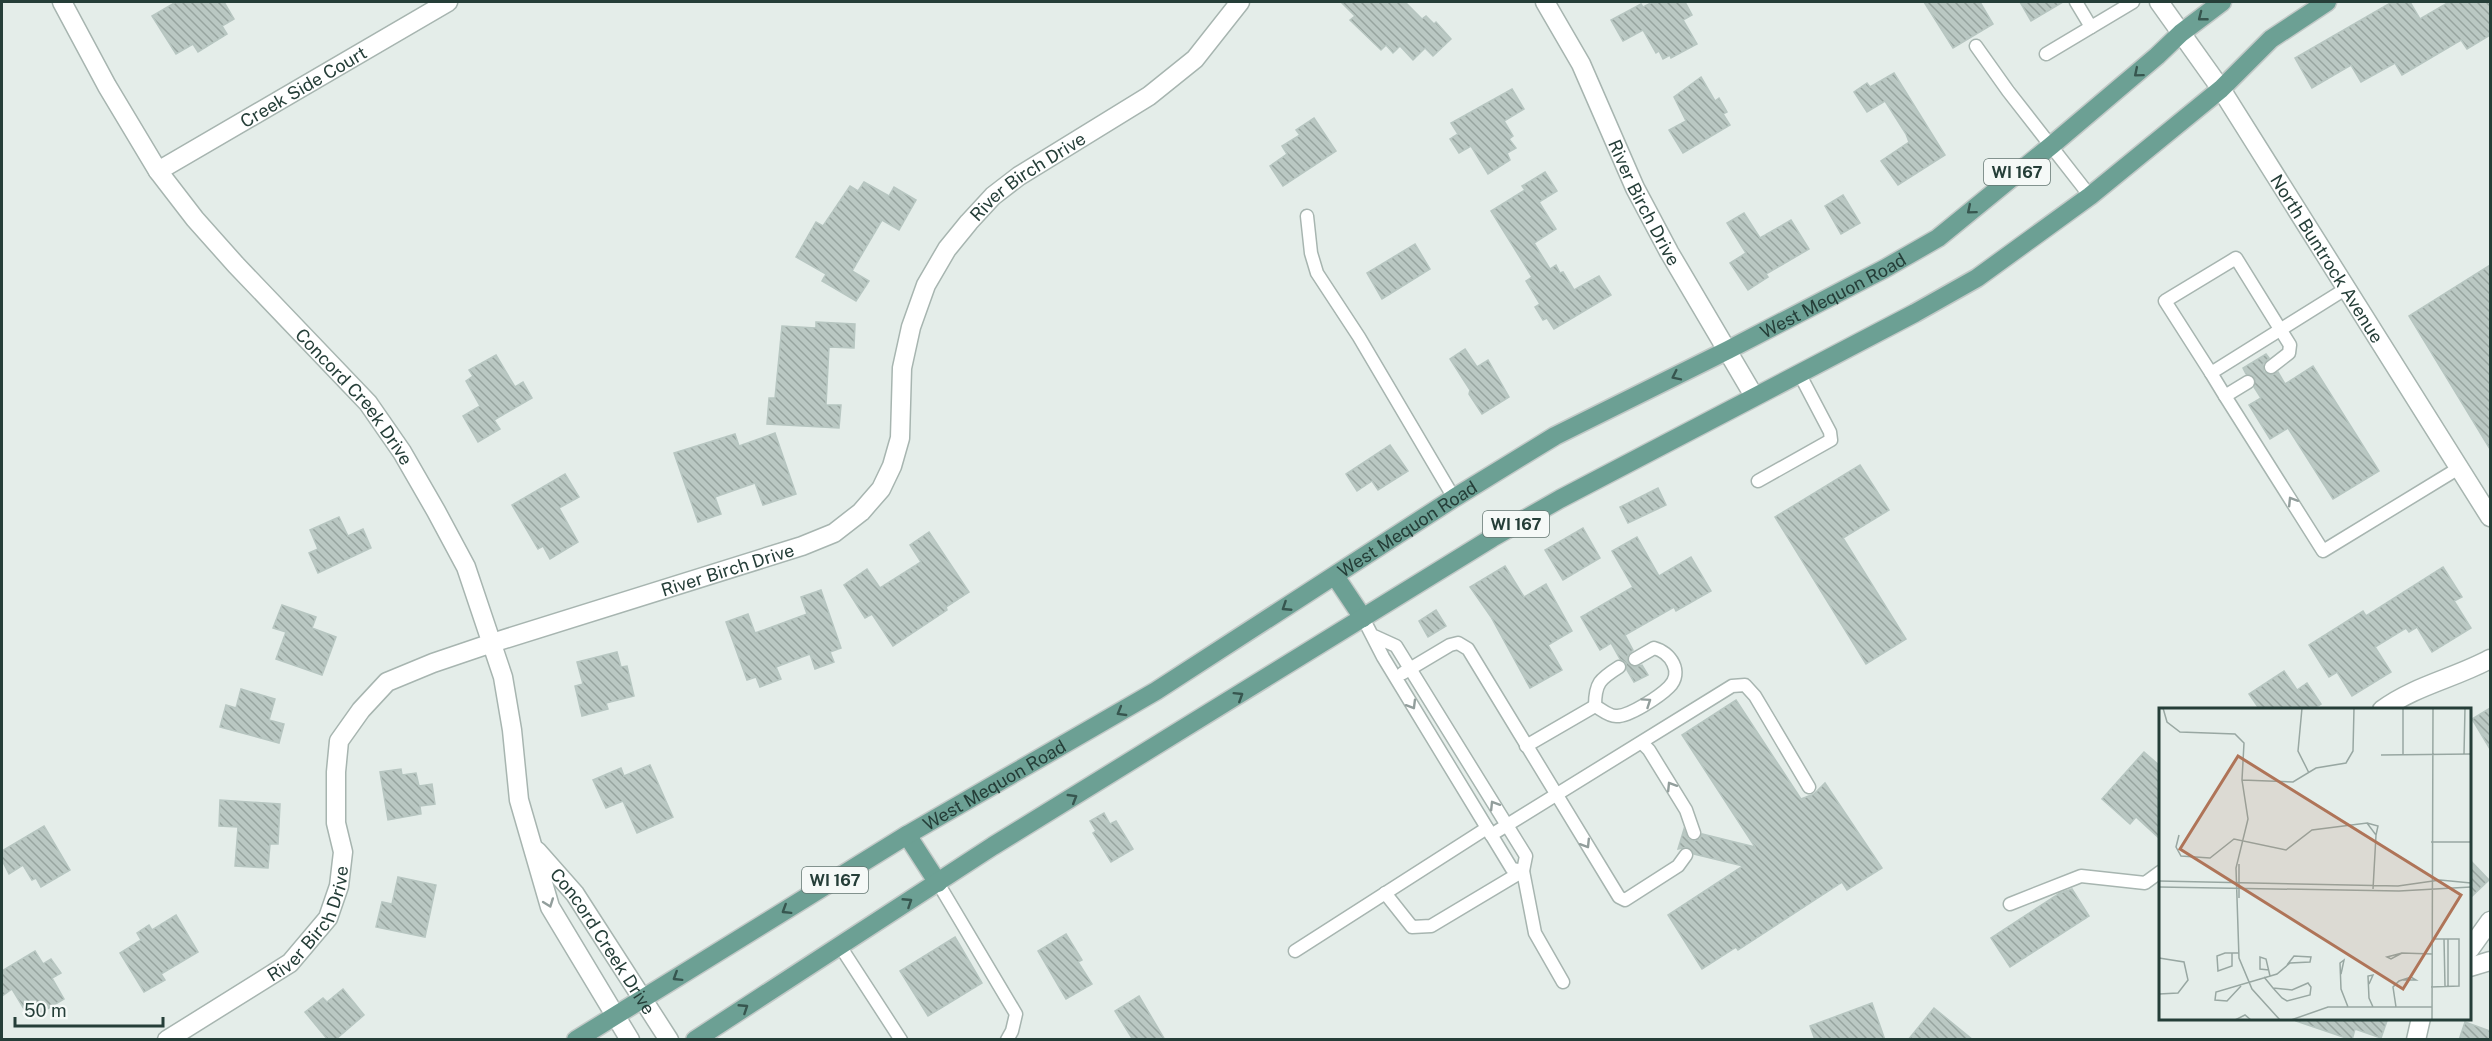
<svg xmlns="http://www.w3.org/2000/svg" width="2492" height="1041" viewBox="0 0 2492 1041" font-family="'Public Sans',sans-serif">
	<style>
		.building { fill: url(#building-back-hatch); stroke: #b7c6c1; stroke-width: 1.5 }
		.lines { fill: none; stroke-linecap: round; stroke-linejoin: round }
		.service-casing { stroke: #a7b5b0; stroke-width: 15 }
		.minor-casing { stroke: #a7b5b0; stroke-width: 21 }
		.tertiary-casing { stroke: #a7b5b0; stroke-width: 21 }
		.primary-casing { stroke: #c2c9c7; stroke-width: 21 }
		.service { stroke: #fff; stroke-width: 12 }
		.minor { stroke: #fff; stroke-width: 18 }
		.tertiary { stroke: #fff; stroke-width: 18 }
		.primary { stroke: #6ca094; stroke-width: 18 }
		.oneway { stroke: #37564f }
		.oneway2 { stroke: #929e9c }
		.labels { text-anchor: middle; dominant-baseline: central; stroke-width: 4.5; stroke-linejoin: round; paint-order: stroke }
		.shield { fill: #f5f9f7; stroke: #637671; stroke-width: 1.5 }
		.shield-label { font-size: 16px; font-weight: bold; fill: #253e38 }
		.street-label { font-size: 18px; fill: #253e38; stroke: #f5f9f7 }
		.inset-road { fill: none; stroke: #98a7a2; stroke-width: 1.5 }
		.view { fill: #af7458; fill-opacity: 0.15; stroke: #af7458; stroke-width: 3 }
		.inset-edge { fill: none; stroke: #253e38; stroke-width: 3 }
	</style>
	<defs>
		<pattern id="building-back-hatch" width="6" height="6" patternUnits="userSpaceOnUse" patternTransform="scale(1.5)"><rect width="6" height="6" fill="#bac8c3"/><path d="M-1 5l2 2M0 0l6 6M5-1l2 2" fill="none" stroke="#97a49f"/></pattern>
	</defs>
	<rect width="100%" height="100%" fill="#e4ede9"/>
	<g class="building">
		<path d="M176,2H224L234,19L222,26L227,34L198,52L193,44L176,54L152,16Z"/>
		<path d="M1341,2H1405L1422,19L1426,16L1434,24L1436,22L1451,39L1433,56L1425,48L1413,60L1400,46L1393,53L1386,45L1381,50L1350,20L1355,16Z"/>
		<path d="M1653,2H1685L1692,15L1683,20L1697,44L1671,58L1670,55L1663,59L1659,51L1656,53L1643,30L1623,41L1611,20L1641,4L1643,7Z"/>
		<path d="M1924,2H1980L1993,24L1953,48Z"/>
		<path d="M2020,2H2063L2031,21Z"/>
		<path d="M2392,2H2410L2420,19L2449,2H2490V35L2467,49L2461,40L2402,75L2395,63L2361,82L2351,65L2312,88L2295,58Z"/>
		<path d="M1894,73L1945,155L1898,185L1881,161L1909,142L1906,134L1885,101L1867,112L1854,92L1867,83L1870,87Z"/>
		<path d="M1701,77L1715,101L1719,98L1727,112L1723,114L1730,125L1683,153L1669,130L1686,121L1674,97Z"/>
		<path d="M1512,89L1524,109L1504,121L1513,136L1509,139L1516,148L1507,153L1510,160L1488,174L1471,146L1459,153L1450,139L1458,134L1451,123Z"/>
		<path d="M1314,118L1336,151L1283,186L1270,166L1287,154L1282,146L1300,135L1296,130Z"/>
		<path d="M1545,172L1557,191L1539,202L1556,229L1534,243L1550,269L1556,265L1560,273L1563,272L1574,290L1599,276L1611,295L1554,329L1547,318L1543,320L1535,307L1540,304L1526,281L1532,277L1491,211L1525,190L1522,186Z"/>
		<path d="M864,182L889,196L894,187L916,200L899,230L882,220L852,271L869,281L856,301L822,281L826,274L796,257L816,222L823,226L850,186L858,191Z"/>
		<path d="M1843,195L1860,223L1841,234L1825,206Z"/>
		<path d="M1744,213L1760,238L1791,220L1809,249L1766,274L1768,277L1748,290L1730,263L1746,253L1727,223Z"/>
		<path d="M1415,244L1430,269L1382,299L1367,273Z"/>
		<path d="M2490,265V449L2409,316Z"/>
		<path d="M816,322L855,324L854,348L829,347L826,405H841L839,428L767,424L769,398H775L782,326L816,328Z"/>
		<path d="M1465,349L1477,367L1488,360L1509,397L1482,414L1469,394L1470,390L1450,359Z"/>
		<path d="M2266,354L2269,358L2263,364L2264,372L2272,375L2278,372L2285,384L2313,366L2379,471L2333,499L2288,428L2270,439L2249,405L2261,398L2254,387L2255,378L2246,374L2243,368Z"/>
		<path d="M496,355L515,387L523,382L532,398L494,420L500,429L478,442L463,416L480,406L466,381L473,376L469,370Z"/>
		<path d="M775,433L796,494L763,505L755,483L715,497L721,514L698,522L674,453L735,434L739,446Z"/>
		<path d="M1390,445L1408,471L1378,490L1372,481L1357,491L1346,474Z"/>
		<path d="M1860,465L1889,510L1843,538L1906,639L1866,664L1775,517Z"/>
		<path d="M565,474L579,497L559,508L578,542L550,559L543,546L538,549L512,505Z"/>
		<path d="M1658,488L1666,505L1628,523L1620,507Z"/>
		<path d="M339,517L348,536L363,529L371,548L318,573L309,553L318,549L310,530Z"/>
		<path d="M1583,528L1600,558L1563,580L1545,550Z"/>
		<path d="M929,532L969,592L946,607L947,610L893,646L872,614L865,618L844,585L867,569L880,588L921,562L910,545Z"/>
		<path d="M1637,537L1659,576L1691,557L1711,591L1676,611L1674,607L1625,635L1633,650L1628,655V663L1634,667L1642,665L1648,675L1634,682L1627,670L1626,663L1620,659L1611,643L1600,650L1581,617L1633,587L1612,551Z"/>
		<path d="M1505,566L1524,597L1546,584L1572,631L1548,645L1562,670L1530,688L1491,617L1470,587Z"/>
		<path d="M2443,567L2462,597L2454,601L2471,628L2432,652L2417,627L2409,632L2406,628L2375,647L2391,672L2352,696L2337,672L2329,677L2309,645L2363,611L2366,616Z"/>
		<path d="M821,590L841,648L830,652L834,662L815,669L810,654L776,667L781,679L760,687L756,677L747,680L726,622L748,614L755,633L807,614L801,597Z"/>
		<path d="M282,605L316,617L312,628L336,637L322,675L276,659L286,632L273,628Z"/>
		<path d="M1436,610L1446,626L1428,637L1419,621Z"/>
		<path d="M617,652L621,667L627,666L634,696L606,703L608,709L582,716L575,686L583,684L577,662Z"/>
		<path d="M2284,671L2297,690L2307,683L2321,704L2312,710H2260L2249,694Z"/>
		<path d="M241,689L275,699L269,720L284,724L279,743L220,727L226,705L236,708Z"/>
		<path d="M1736,700L1801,799L1814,794L1825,783L1882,868L1847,890L1842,882L1738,950L1736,947L1702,969L1668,915L1743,866L1694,854L1687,847L1678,849L1684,829L1688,839L1692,841L1700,839L1702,834L1755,847L1682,735Z"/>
		<path d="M2490,708V749L2472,719Z"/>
		<path d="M2144,752L2160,766V839L2136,817L2130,824L2102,799Z"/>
		<path d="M650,765L673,817L637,833L623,801L606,808L593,780L621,768L624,776Z"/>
		<path d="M401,769L402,775L416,773L419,786L432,784L435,804L420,806L421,814L388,820L380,772Z"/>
		<path d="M220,800L280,804L278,844H270L268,868L235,866L238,827L219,826Z"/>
		<path d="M1104,813L1110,824L1116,821L1133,849L1111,862L1093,833L1096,831L1090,821Z"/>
		<path d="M44,826L70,870L41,887L36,878L32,880L23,865L9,874L2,860V851Z"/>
		<path d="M2469,859L2489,880L2469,899Z"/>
		<path d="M398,877L436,885L425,937L376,927L382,902L392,904Z"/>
		<path d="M2072,889L2089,916L2010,967L1991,938L2060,893Z"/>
		<path d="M176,915L198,952L161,974L165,980L144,992L120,953L141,940L137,933L149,925L152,930Z"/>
		<path d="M1066,934L1082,960L1078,962L1092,984L1066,999L1038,951Z"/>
		<path d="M955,937L982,983L928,1016L900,971Z"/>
		<path d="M35,951L43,964L51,959L61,973L52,978L64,999L39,1014L36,1008L27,1014L12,989L2,996V971Z"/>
		<path d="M343,989L364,1015L335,1040H328L305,1012L323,998L327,1002Z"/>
		<path d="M1139,996L1165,1040H1133L1115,1011Z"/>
		<path d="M1872,1003L1885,1040H1815L1810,1026Z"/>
		<path d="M1934,1008L1973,1040H1908Z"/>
		<path d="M2297,1018H2388L2381,1038L2355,1029L2352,1040L2296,1021Z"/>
		<path d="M2465,1022L2490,1031V1040H2459Z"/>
	</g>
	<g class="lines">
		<defs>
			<g id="service">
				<path d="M2076,2L2091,27"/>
				<path d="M1976,46L2008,91L2090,196"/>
				<path d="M2046,54L2133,2"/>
				<path d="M1307,216L1311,253L1317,273L1359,337L1454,498"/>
				<path d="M2347,288L2211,373L2225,396L2323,551L2459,468"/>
				<path d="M2211,373L2165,301L2236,258L2290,345L2289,353L2271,367"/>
				<path d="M2225,396L2248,382"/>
				<path d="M1758,481L1831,440L1830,432L1799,373"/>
				<path d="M1363,618L1383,657L1512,869L1523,871L1526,856L1396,646L1374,636"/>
				<path d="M1403,673L1450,645L1458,643L1468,649L1619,897L1625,900L1678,866L1686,855"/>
				<path d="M1595,706C1601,709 1608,716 1616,716C1629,717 1660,696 1669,687C1684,672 1670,652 1654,648L1635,659"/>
				<path d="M1595,706C1595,683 1600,679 1619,667"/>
				<path d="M1642,743L1649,750L1686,810L1694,833"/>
				<path d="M1526,746L1595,706"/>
				<path d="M1491,835L1732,686L1745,685L1755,696L1809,787"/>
				<path d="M938,883L1016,1014L1012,1031L1007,1040"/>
				<path d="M1385,893L1412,927L1431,926L1523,871L1535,933L1563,982"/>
				<path d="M2010,904L2081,876L2145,883L2160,872"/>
				<path d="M840,946L901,1040"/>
				<path d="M1295,951L1487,828"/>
			</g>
			<g id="minor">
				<path id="s1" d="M62,2L107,86L158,171L195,219L236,265L368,403L402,452L436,511L466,567L503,677L512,730L519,800L550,907L630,1040"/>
				<path id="s2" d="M1545,2L1581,64L1635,188L1669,252L1754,396"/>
				<path id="s3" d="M2221,89L2490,517"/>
				<path id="s4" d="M158,171L448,2"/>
				<path d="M2382,710C2414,686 2455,678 2490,659"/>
				<path id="s5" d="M537,851L575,894L669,1040"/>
				<path d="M2470,949L2490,921"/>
				<path d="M2470,967L2490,961"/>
				<path id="s6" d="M167,1040L290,963L328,918L339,886L343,852L336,823V772L339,741L361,710L387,682L433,663L492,643L802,546L834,533L861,512L881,489L892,466L900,438L902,368L911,327L926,285L947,249L969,222L993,196L1019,176L1149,96L1195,59L1240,2"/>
				<path d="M2416,1040L2421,1018"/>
			</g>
			<path id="tertiary" d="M2159,2L2221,89"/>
			<g id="primary">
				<path d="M1335,576L1363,618"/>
				<path d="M907,835L938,883"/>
				<path id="s7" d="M576,1040L907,835L1156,691L1454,498L1555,436L1728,350L1884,269L1938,238L2052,145L2157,56L2181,33L2222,2"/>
				<path d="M695,1040L993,846L1492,538L1560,499L1915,313L1977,278L2090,196L2221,89L2271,39L2327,2"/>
			</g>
		</defs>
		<use href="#service" class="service-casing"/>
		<use href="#minor" class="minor-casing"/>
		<use href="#tertiary" class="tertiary-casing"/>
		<use href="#primary" class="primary-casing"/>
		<use href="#service" class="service"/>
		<use href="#minor" class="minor"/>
		<use href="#tertiary" class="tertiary"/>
		<use href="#primary" class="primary"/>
	</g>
	<defs><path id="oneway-chevron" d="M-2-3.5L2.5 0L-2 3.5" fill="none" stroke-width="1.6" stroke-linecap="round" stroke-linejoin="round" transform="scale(1.5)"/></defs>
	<g class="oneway">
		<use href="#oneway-chevron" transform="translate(2202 17) rotate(142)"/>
		<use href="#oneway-chevron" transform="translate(2138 73) rotate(140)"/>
		<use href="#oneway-chevron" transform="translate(1971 210) rotate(140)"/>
		<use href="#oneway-chevron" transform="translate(1676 376) rotate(154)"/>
		<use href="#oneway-chevron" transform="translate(1286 607) rotate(147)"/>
		<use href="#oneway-chevron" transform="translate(1239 696) rotate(-32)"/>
		<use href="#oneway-chevron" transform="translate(1121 712) rotate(150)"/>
		<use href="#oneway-chevron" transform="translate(1073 798) rotate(-31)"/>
		<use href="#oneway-chevron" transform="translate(908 902) rotate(-33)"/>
		<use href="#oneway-chevron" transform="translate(786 910) rotate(148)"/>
		<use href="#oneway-chevron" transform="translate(677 977) rotate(148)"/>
		<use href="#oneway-chevron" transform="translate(744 1008) rotate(-33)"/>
	</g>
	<g class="oneway2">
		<use href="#oneway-chevron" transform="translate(2292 501) rotate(-122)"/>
		<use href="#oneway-chevron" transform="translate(1647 702) rotate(-34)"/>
		<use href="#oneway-chevron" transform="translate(1412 705) rotate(59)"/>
		<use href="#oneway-chevron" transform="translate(1671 786) rotate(-122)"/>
		<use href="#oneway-chevron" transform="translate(1494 805) rotate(-122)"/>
		<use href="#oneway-chevron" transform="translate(1586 844) rotate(58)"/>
		<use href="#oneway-chevron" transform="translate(549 903) rotate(70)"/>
	</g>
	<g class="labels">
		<g class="shield">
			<rect x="1984" y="159" width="66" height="26" rx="4.5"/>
			<rect x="1483" y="511" width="66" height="26" rx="4.5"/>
			<rect x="802" y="867" width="66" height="26" rx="4.5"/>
		</g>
		<g class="shield-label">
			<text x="2017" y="172">WI 167</text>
			<text x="1516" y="524">WI 167</text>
			<text x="835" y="880">WI 167</text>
		</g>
		<g class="street-label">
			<text stroke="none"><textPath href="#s4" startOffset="168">Creek Side Court</textPath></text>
			<text stroke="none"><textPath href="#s6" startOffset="1359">River Birch Drive</textPath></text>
			<text stroke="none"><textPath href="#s2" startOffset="224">River Birch Drive</textPath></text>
			<text stroke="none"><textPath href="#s3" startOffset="200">North Buntrock Avenue</textPath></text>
			<text stroke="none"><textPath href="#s7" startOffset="1462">West Mequon Road</textPath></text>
			<text stroke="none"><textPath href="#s1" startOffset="494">Concord Creek Drive</textPath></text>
			<text stroke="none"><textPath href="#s7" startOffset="976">West Mequon Road</textPath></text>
			<text stroke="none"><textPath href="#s6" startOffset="819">River Birch Drive</textPath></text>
			<text stroke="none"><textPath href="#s7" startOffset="490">West Mequon Road</textPath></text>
			<text stroke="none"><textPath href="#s6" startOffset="189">River Birch Drive</textPath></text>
			<text stroke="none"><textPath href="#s5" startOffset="112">Concord Creek Drive</textPath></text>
		</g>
	</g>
	<g transform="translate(2159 708)">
		<rect width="312" height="312" fill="#e4ede9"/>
		<path class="inset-road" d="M4,0L8,14L21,24L76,26L85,35L83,72L89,111L77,160L80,250L93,281L121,312M143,0L139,43L150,65M244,46V0M305,46L306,0M222,47L312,46M83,72L134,74L157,60L187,55L194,43L195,0M208,115L219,118L217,127M20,127L17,139L22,148L51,150L75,131L127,142L153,122L208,115L217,127L214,181M272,134H312M80,156V190M0,173L239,178L281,172L312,175M0,179L240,183L312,179M285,231L286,278M289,231V278M73,245V258L59,263L58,248L66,245H80M243,245L232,251L228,249L243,245L273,246M0,250L25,254L29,272L19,285L0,286M110,262L101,261V249L107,251L111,268M182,266L185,252L181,255L182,281L189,299M105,269L114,280L123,290L128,293L151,287L152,279L149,275L133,282L114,280M210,276L214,267L209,268L210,290L214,299M82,278L68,293L56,292L57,284L118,266L131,255L151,254L152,249L135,248L128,257M272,279L300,278V231H273M237,299L234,279L240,273L252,269L257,272H244M76,312L86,307L92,312M132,312L169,299H273M273,312L274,0"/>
		<path class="view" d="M79,48L302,187L244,281L21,141Z"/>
		<rect width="312" height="312" class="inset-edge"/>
	</g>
	<rect width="2492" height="1041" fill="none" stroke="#253e38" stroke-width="6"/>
	<path d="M15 1017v9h148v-9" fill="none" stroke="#253e38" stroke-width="3"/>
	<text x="24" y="1017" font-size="18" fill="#253e38" stroke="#f5f9f7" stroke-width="4.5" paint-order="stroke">50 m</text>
</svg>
